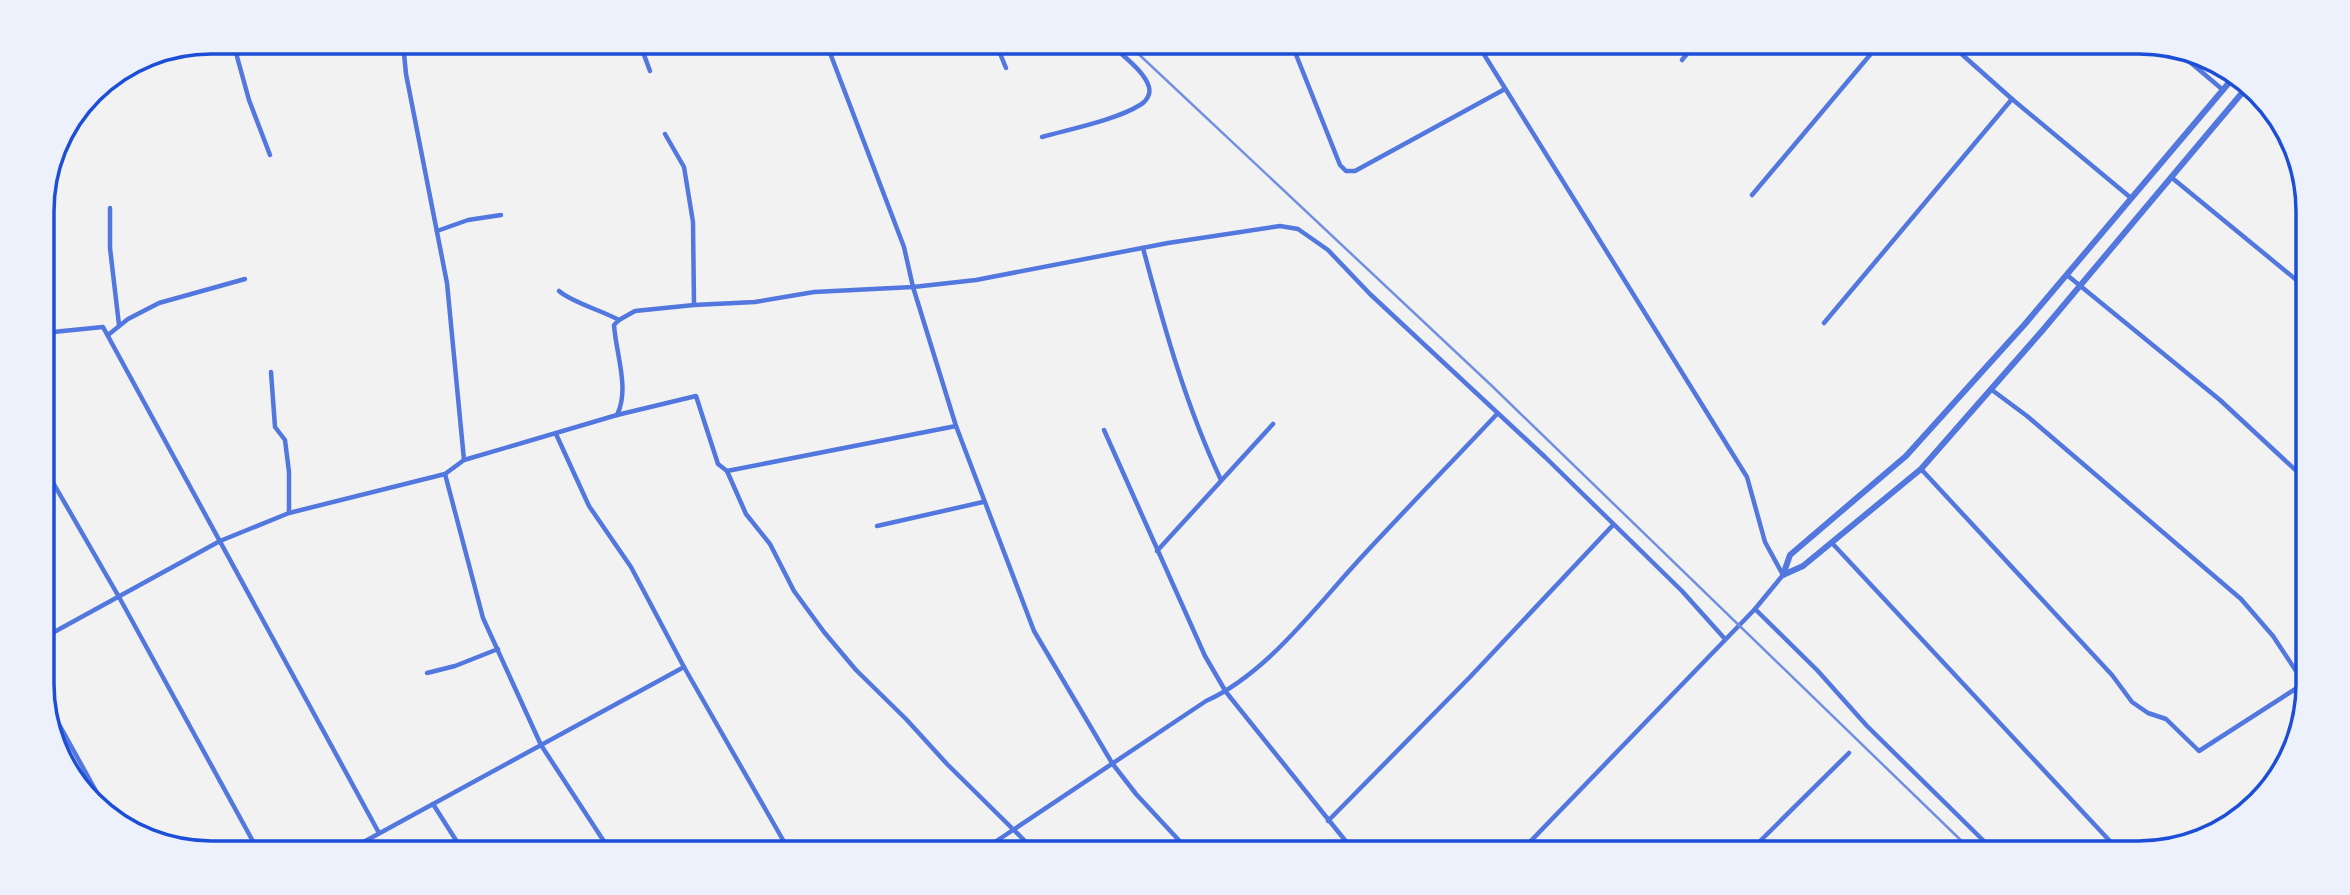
<svg xmlns="http://www.w3.org/2000/svg" width="2350" height="895" viewBox="0 0 2350 895" font-family="Helvetica,sans-serif">
	<style>
		.lines { fill: none; stroke-linecap: round; stroke-linejoin: round }
		.minor { stroke: #5277de; stroke-width: 4.5 }
		.tertiary { stroke: #5277de; stroke-width: 6 }
		.rail { stroke: #7290e2; stroke-width: 2.5 }
		.rim { fill: none; stroke: #1d4ed8; stroke-width: 3.5 }
	</style>
	<rect width="100%" height="100%" fill="#f2f2f2"/>
	<g class="lines">
		<g class="minor">
			<path d="M233,42L249,100L270,155"/>
			<path d="M403,43L406,74L447,283L464,460L617,415C630,389 616,354 614,325L619,320L635,311L694,305L755,302L814,292L913,287L904,247L827,45"/>
			<path d="M640,44L650,71"/>
			<path d="M997,46L1006,68"/>
			<path d="M1293,47L1340,165L1346,171H1355L1505,89"/>
			<path d="M1480,48L1747,477L1765,542L1783,575L1755,609L1522,850"/>
			<path d="M1582,48L1584,52"/>
			<path d="M1957,50L2012,99L2131,198"/>
			<path d="M2177,51L2223,90"/>
			<path d="M1682,60L1691,49"/>
			<path d="M665,134L684,167L693,222L694,305"/>
			<path d="M1042,137C1070,129 1116,120 1140,105C1146,102 1151,94 1149,87C1145,72 1124,57 1113,46"/>
			<path d="M2171,177L2305,287"/>
			<path d="M1752,195L1875,49"/>
			<path d="M110,208V248L119,325"/>
			<path d="M437,231L468,220L501,215"/>
			<path d="M1143,248C1164,327 1186,406 1221,480"/>
			<path d="M2067,275L2220,400L2303,477"/>
			<path d="M559,291C573,303 601,310 619,320"/>
			<path d="M1824,323L2012,99"/>
			<path d="M43,333L103,327L379,833"/>
			<path d="M108,335L128,319L159,303L245,279"/>
			<path d="M271,372L275,427L285,440L289,472V513"/>
			<path d="M1992,390L2027,416L2241,599L2273,636L2300,677"/>
			<path d="M617,415L696,396L718,464L727,471L746,514L770,544L794,591L824,632L856,670L906,719L947,764L1032,848"/>
			<path d="M1104,430L1205,656L1226,692L1352,849"/>
			<path d="M556,434L589,506L631,567L684,667L787,847"/>
			<path d="M44,467L119,597L255,845"/>
			<path d="M1921,469L2112,675L2132,702L2148,713L2166,719L2199,751L2300,686"/>
			<path d="M727,471L956,426"/>
			<path d="M445,474L483,618L541,745L607,846"/>
			<path d="M877,526L983,502"/>
			<path d="M1832,543L2121,853"/>
			<path d="M1157,551L1273,424"/>
			<path d="M1755,609L1817,670L1867,726L1995,852"/>
			<path d="M45,637L220,541L289,513L445,474L464,460"/>
			<path d="M427,673L455,666L498,649"/>
			<path d="M45,699L107,811"/>
			<path d="M433,804L459,845"/>
			<path d="M1328,821L1470,677L1613,525"/>
			<path d="M358,845L684,667"/>
			<path d="M986,848L1206,701C1266,674 1314,609 1358,561C1403,512 1451,463 1497,414"/>
			<path d="M1187,849L1136,794L1112,763L1034,631L956,426L913,287L976,280L1168,243L1280,226L1298,229L1328,250L1370,294L1545,457L1682,591L1725,639"/>
			<path d="M1750,851L1849,753"/>
			<path d="M1942,852L1948,846"/>
		</g>
		<g class="tertiary">
			<path d="M1783,575L1803,566L1921,469L2042,331L2247,87"/>
			<path d="M1783,575L1790,555L1906,456L2025,324L2233,78"/>
		</g>
		<path class="rail" d="M1130,46L1492,386L1973,852"/>
	</g>
	<path d="M0 0H2350V895H0ZM211 54H2139A157 157 0 0 1 2296 211V684A157 157 0 0 1 2139 841H211A157 157 0 0 1 54 684V211A157 157 0 0 1 211 54Z" fill="#edf1fc" fill-rule="evenodd"/>
	<path class="rim" d="M211 54H2139A157 157 0 0 1 2296 211V684A157 157 0 0 1 2139 841H211A157 157 0 0 1 54 684V211A157 157 0 0 1 211 54Z"/>
</svg>
